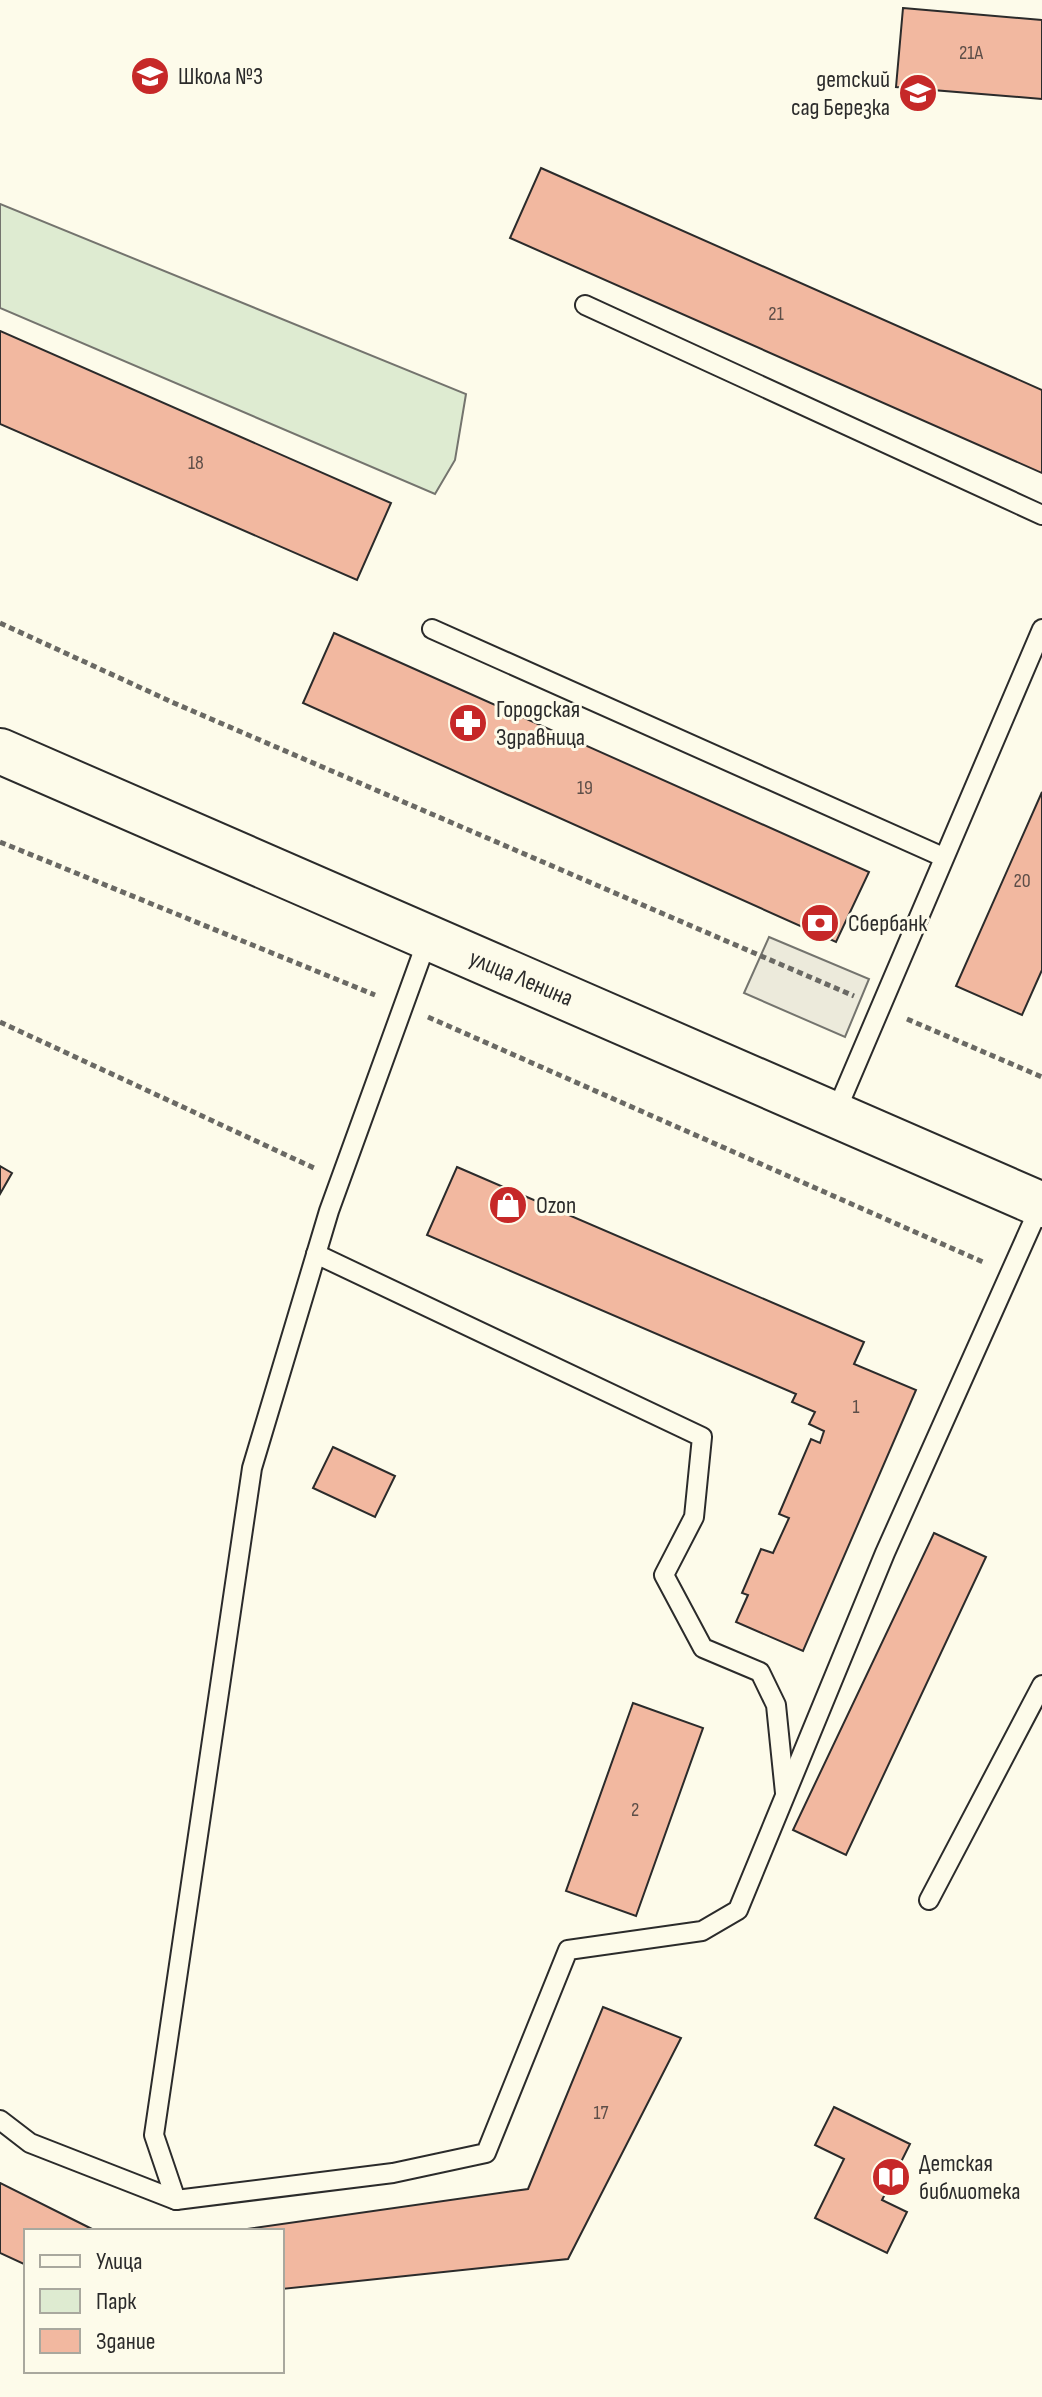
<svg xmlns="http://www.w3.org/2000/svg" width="1042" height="2397" viewBox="0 0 1042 2397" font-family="'Sofia Sans Condensed',sans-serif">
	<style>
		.green { fill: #deebd1; stroke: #74746e; stroke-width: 2 }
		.parking { fill: #eceadb; stroke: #74746e; stroke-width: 2 }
		.building { fill: #f2b8a0; stroke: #2b2b2b; stroke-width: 2 }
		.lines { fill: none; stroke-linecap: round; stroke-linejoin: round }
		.lane-casing { stroke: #2b2b2b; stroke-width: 22 }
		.secondary-casing { stroke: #2b2b2b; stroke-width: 48 }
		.path { stroke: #6a6964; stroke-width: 5; stroke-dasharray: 6 4; stroke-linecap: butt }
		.lane { stroke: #fdfbea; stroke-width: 18 }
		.secondary { stroke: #fdfbea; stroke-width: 44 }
		.labels { text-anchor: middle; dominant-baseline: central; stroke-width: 6; stroke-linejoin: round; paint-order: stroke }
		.number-label { font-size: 20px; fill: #5d4e48 }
		.poi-label { font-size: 24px; fill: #2b2b2b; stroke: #fdfbea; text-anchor: start }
		.street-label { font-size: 24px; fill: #2b2b2b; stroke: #fdfbea }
	</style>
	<rect width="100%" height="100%" fill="#fdfbea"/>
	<path class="green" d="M0,204L466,394L455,460L435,494L0,308Z"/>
	<path class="parking" d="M769,937L869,979L845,1037L744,993Z"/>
	<g class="building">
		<path d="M903,8L1042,20V99L896,87Z"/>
		<path d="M541,168L1042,390V473L510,238Z"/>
		<path d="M0,331L391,503L357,580L0,424Z"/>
		<path d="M334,633L869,872L836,942L303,703Z"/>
		<path d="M1042,792V970L1022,1015L956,986Z"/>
		<path d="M0,1166L12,1173L0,1194Z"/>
		<path d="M457,1167L864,1342L854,1364L916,1390L803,1651L736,1622L748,1595L742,1593L761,1549L773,1553L789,1518L779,1514L811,1439L820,1443L824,1431L809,1424L815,1412L792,1402L796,1394L427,1235Z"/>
		<path d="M333,1447L395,1476L375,1517L313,1488Z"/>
		<path d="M934,1533L986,1557L846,1855L793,1830Z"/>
		<path d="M633,1703L703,1728L636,1916L566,1891Z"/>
		<path d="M603,2007L681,2038L568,2259L282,2289V2231H233L528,2189Z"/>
		<path d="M834,2107L910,2144L882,2200L907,2212L887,2253L815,2218L844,2159L815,2145Z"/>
		<path d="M0,2183L96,2231H26V2265L0,2253Z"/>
	</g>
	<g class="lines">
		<defs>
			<g id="lane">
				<path d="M585,305L1042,515"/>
				<path d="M432,629L943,857"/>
				<path d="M835,1114L1042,629"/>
				<path d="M316,1254L702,1437L694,1517L664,1575L703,1648L760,1672L776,1705L785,1793"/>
				<path d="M929,1900L1042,1685"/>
				<path d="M0,2120L30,2143L176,2200L393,2173L486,2153L568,1950L702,1931L738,1910L885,1553L1041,1204"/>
				<path d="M176,2200L154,2135L252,1468L329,1211L428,938"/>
			</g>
			<path id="secondary" d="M0,751L1042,1205"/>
		</defs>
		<use href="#lane" class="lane-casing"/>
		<use href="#secondary" class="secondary-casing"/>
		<g class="path">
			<path d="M0,623L174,703L854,996"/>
			<path d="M0,842L375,995"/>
			<path d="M428,1017L983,1262"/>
			<path d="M907,1019L1042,1077"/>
			<path d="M0,1022L314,1168"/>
		</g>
		<use href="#lane" class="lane"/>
		<use href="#secondary" class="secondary"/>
	</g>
	<defs>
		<symbol id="school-disc" viewBox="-11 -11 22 22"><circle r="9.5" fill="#c62828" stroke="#fdfbea"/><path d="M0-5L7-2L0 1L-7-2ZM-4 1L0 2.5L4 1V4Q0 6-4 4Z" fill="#fff"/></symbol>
		<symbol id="pharmacy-disc" viewBox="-11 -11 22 22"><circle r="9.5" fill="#c62828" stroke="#fdfbea"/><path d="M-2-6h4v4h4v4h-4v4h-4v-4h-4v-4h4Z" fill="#fff"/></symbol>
		<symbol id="bank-disc" viewBox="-11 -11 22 22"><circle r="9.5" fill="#c62828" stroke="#fdfbea"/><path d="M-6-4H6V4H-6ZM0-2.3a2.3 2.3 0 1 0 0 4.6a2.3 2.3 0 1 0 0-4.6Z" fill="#fff"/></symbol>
		<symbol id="shop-disc" viewBox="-11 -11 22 22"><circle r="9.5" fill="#c62828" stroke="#fdfbea"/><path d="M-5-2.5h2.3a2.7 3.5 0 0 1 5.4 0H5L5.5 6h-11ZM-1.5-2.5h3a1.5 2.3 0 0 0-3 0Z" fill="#fff"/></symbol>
		<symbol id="library-disc" viewBox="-11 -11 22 22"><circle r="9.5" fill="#c62828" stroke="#fdfbea"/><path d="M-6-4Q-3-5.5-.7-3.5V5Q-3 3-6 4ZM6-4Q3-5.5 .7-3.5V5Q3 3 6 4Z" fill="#fff"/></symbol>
	</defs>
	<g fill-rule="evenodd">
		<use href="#school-disc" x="128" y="54" width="44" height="44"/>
		<use href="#school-disc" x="896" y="71" width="44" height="44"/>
		<use href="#pharmacy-disc" x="446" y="701" width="44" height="44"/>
		<use href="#bank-disc" x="798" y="901" width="44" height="44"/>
		<use href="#shop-disc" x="486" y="1183" width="44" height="44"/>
		<use href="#library-disc" x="869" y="2155" width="44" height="44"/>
	</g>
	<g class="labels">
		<g class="number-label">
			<text x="971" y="53">21А</text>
			<text x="776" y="314">21</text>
			<text x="196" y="463">18</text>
			<text x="585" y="788">19</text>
			<text x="1022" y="881">20</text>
			<text x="856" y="1407">1</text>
			<text x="635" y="1810">2</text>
			<text x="601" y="2113">17</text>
		</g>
		<g class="poi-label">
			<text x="178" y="76">Школа №3</text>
			<text x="890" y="79" text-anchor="end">детский<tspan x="890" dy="28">сад Березка</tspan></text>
			<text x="496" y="709">Городская<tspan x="496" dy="28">Здравница</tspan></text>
			<text x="848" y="923">Сбербанк</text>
			<text x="536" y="1205">Ozon</text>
			<text x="919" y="2163">Детская<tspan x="919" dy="28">библиотека</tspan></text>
		</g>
		<g class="street-label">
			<text transform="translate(521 978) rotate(23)">улица Ленина</text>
		</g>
	</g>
	<rect x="24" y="2229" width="260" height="144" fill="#fdfbea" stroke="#a9a89e" stroke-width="2"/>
	<rect x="40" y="2255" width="40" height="12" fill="#fdfbea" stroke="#a9a89e" stroke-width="2"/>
	<text x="96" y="2269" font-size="24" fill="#2b2b2b">Улица</text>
	<rect x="40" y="2289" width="40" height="24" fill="#deebd1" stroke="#a9a89e" stroke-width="2"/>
	<text x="96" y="2309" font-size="24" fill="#2b2b2b">Парк</text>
	<rect x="40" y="2329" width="40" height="24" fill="#f2b8a0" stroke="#a9a89e" stroke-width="2"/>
	<text x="96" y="2349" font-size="24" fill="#2b2b2b">Здание</text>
</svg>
